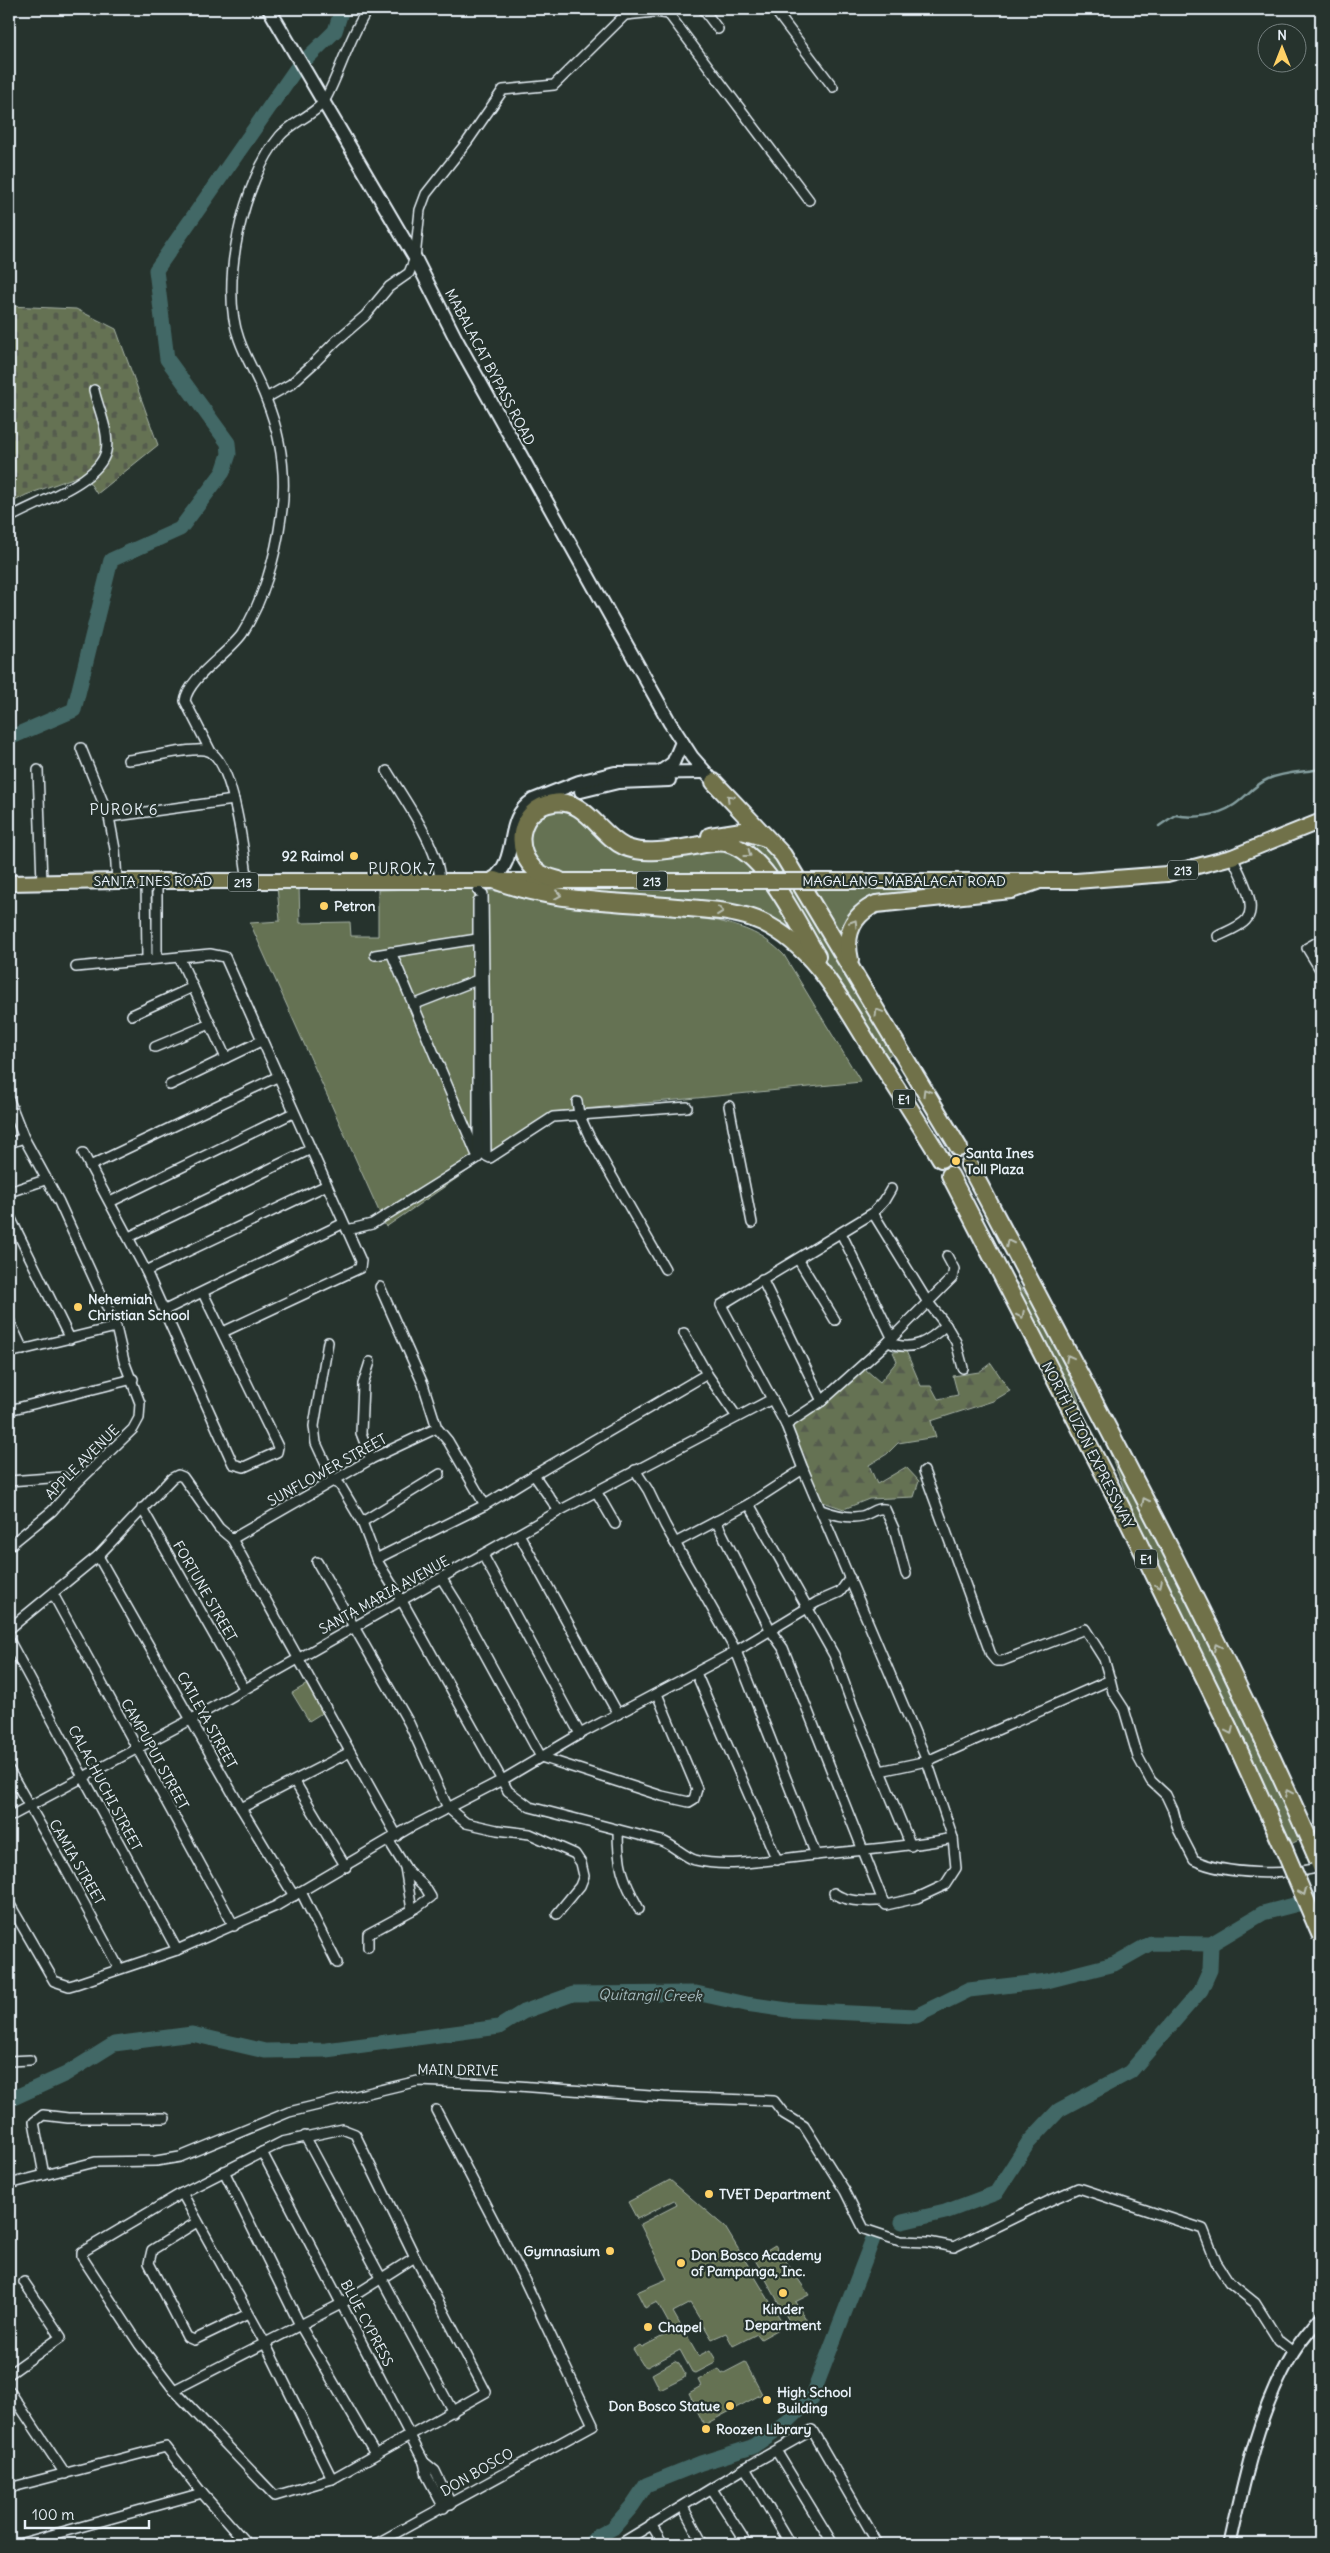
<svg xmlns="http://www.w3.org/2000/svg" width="1330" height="2553" viewBox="0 0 1330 2553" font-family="Delius,sans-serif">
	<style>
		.grass { fill: #657253; stroke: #a6b2a6 }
		.forest { fill: url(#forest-firs); stroke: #a6b2a6 }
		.cemetery { fill: url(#cemetery-stones); stroke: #a6b2a6 }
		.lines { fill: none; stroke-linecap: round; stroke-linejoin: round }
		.stream { stroke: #859fa0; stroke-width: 2.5 }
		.river { stroke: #436866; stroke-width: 15 }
		.minor-casing { stroke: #e8f1f8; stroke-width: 12 }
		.tertiary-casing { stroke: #e8f1f8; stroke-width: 15 }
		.secondary-casing { stroke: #e8f1f8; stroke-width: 16 }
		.primary-casing { stroke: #e8f1f8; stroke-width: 18 }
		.motorway-casing { stroke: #e8f1f8; stroke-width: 20 }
		.minor { stroke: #26332d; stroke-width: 9 }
		.tertiary { stroke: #26332d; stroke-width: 11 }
		.secondary { stroke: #26332d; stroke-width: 12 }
		.primary { stroke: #6f714a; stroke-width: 14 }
		.motorway { stroke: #6f714a; stroke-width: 16 }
		.primary-bridge-casing { stroke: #e8f1f8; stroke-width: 18; stroke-linecap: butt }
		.motorway-bridge-casing { stroke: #e8f1f8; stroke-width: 20; stroke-linecap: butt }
		.primary-bridge { stroke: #6f714a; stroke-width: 14 }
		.motorway-bridge { stroke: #6f714a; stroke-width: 16 }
		.oneway { stroke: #b8beb2 }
		.poi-dot { fill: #ffd166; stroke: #26332d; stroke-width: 2 }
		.labels { text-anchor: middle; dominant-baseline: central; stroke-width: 4.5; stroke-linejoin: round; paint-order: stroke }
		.shield { fill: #26332d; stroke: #aeb8bb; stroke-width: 1 }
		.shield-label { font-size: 12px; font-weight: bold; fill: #e8f1f8 }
		.street-label { font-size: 14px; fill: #e8f1f8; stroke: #26332d }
		.poi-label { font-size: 14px; font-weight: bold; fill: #e8f1f8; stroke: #26332d; text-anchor: start }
		.neighbourhood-label { font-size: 15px; letter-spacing: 1px; fill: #e8f1f8; stroke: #26332d }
		.water-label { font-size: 15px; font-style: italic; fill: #a6babe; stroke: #26332d }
	</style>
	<defs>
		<pattern id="forest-firs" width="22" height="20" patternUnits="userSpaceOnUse" patternTransform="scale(1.25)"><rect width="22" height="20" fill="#657253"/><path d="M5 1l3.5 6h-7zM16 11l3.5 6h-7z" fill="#545b4e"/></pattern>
		<pattern id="cemetery-stones" width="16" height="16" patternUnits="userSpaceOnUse" patternTransform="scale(1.25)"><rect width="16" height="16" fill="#657253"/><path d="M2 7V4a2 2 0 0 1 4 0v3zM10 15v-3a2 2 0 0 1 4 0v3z" fill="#545b4e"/></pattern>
	</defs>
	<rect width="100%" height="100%" fill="#26332d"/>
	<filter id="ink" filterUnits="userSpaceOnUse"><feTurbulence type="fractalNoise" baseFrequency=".02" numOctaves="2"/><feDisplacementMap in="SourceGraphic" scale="10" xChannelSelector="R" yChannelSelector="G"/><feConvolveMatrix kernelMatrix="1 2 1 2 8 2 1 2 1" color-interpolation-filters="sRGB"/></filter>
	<g filter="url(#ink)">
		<g class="grass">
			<path d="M566,808L612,844L732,849L763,877L556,874L539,868L525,840L539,812Z"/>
			<path d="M733,834L767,845L884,1031L892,1053L888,1056L862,1027L752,847C746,841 737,840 733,834Z"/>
			<path d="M277,886H299L300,923L350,922L351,936H378V890L471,888L718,921C746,928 763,934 784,955L861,1082L553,1112L386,1227L250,923L280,921Z"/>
			<path d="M529,887L769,889L806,949L775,926Z"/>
			<path d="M814,889L936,890L901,897L841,934Z"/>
			<path d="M1011,1276C1048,1316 1069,1370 1086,1422L1081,1423L1019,1308Z"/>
			<path d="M1108,1448C1180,1575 1243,1707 1299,1840L1287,1846L1143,1538Z"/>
			<path d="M309,1683L325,1711L309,1721L292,1693Z"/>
			<path d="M670,2180L725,2227L781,2320L779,2329L761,2339L757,2334L733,2346L726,2333L712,2339L690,2303L673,2312L698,2356L710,2350L716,2360L715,2363L696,2373L692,2372L680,2350L647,2367L643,2365L633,2349L640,2345L642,2347L673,2331L657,2302L645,2308L637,2292L667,2279L640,2224L677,2205L674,2200L637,2219L628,2202Z"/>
			<path d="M775,2245L809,2295L795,2302L808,2322L794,2330L754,2258Z"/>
			<path d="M675,2361L679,2363L685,2374L684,2378L660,2390L652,2374Z"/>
			<path d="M745,2362L762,2394L704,2425L689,2393L701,2386L698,2380L719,2369L722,2374Z"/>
		</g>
		<path class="forest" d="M906,1351L921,1386H931L938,1399L958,1395L953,1376L979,1372L991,1363L1010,1391L993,1401L931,1421L936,1437L898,1443L887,1454L869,1465L877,1484L906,1467L919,1481L914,1497L869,1499L844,1509L817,1500L790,1429L865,1369L880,1382L897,1361L893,1352Z"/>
		<path class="cemetery" d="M9,306L76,309L116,329L158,445L97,494L84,474L26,495L9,504Z"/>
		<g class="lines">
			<path class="stream" d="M1159,826L1175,815C1195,819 1217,816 1234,805C1246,797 1254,785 1268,779C1284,772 1305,772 1321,769"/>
			<g class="river">
				<path d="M9,738L74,710L111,560L180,529L223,472L229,454L228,443L167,359L156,270L296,69L335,31L342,9"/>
				<path d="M9,2100L66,2074L114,2044L192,2034L265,2051L326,2050L499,2027L523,2012L573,1994L696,1993L746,2004L788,2010L916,2016L969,1990L1047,1981L1114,1964L1151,1943L1211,1944L1263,1913L1321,1898"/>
				<path d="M902,2222L945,2212L996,2193L1028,2143L1059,2110L1130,2072L1201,1990L1210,1970L1211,1944"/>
				<path d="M591,2544L598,2536L613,2528L632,2506L646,2485L701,2463L752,2447L785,2424L811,2399L874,2236"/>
			</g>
			<defs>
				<g id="minor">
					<path d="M665,9L809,200"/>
					<path d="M703,9L718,29"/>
					<path d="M774,9L833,87"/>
					<path d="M625,15L655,12L669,14"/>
					<path d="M266,398L291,384L313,364L336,341L365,316L389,287L409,273L415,258L420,210L426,194L467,142L503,90L554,85L631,9"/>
					<path d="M9,518C34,503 99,483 106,451C110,433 98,408 94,390"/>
					<path d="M81,748L109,817L115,849L117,881"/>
					<path d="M211,752L185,701C188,678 228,654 242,634C263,601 276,556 281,517C287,477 281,436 266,399C258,378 246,359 239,339C219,284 243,180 280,136C291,123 317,113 325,100C341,70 349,37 368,9"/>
					<path d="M128,760C148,758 186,748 205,750C234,754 244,857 248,882"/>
					<path d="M38,770L42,882"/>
					<path d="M387,771C405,801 438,846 440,880"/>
					<path d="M109,817L234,800"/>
					<path d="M146,881L147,959"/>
					<path d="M157,881V958"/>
					<path d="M478,891L483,894L486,1156L490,1158L553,1117L687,1107"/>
					<path d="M1218,936C1226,932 1240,927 1246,920C1259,906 1239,872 1232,857"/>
					<path d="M1321,940L1307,948L1321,971"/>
					<path d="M391,952L476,1153"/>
					<path d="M375,955L477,939"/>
					<path d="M179,957L226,1058"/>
					<path d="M76,967L210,954L225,957L361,1261L360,1268L223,1332"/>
					<path d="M413,1005L477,980"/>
					<path d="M132,1015L193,987"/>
					<path d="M155,1047L210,1024"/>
					<path d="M170,1085L261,1041"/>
					<path d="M9,1100L24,1138L59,1202L116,1327L124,1361L140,1403L139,1418L133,1429L73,1487L52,1511L9,1546"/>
					<path d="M577,1102L579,1114L589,1136L665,1269"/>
					<path d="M729,1106L752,1223"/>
					<path d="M9,1143L24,1138"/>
					<path d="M83,1153L146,1271L233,1464L244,1467L277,1452L278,1447L203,1293"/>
					<path d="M90,1166L277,1077"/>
					<path d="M9,1192L45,1180"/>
					<path d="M110,1202L293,1113"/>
					<path d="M873,1213L927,1301L946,1325"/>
					<path d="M9,1215L70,1339"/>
					<path d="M347,1230L372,1224L478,1158V901"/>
					<path d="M841,1233L892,1337"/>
					<path d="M129,1237L309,1150"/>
					<path d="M798,1259L835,1320"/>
					<path d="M146,1271L325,1186"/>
					<path d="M762,1279L822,1401"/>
					<path d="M380,1287L423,1384L437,1428L448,1441L485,1505"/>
					<path d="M165,1310L342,1224"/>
					<path d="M9,1320L23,1350"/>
					<path d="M328,1342L314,1426L316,1443L334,1482L340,1485L362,1522L376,1559L402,1601L508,1791L530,1807L662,1841C673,1845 686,1858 695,1860C730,1869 780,1858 816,1855C862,1850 907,1847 953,1838"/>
					<path d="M888,1342C912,1353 929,1341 946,1325L956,1342L963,1368"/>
					<path d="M9,1353L116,1327"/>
					<path d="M370,1362L363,1384L361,1433L371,1459"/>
					<path d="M707,1374L737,1417"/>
					<path d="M9,1410L133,1379"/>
					<path d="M786,1425L822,1401L888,1342L952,1278L954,1269L947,1256"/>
					<path d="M635,1470L648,1490L665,1525L736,1651L816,1855"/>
					<path d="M9,1481L63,1477L73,1487"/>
					<path d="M596,1491L615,1524"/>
					<path d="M749,1504L803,1469"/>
					<path d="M142,1508L244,1688"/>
					<path d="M821,1510C832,1514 849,1519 862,1516C870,1514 876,1507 885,1509L894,1529L906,1574"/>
					<path d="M559,1511L534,1475L707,1374L684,1333"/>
					<path d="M716,1521L771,1631L783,1648L883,1901L886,1905L917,1898L945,1885L956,1868L953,1838L927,1761L803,1469L786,1425L721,1305L873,1213L884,1201L891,1189"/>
					<path d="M362,1522L440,1474"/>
					<path d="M519,1534L618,1714"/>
					<path d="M232,1539L371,1459L437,1428"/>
					<path d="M675,1543L749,1504L834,1655L853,1707L880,1771L927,1761L1110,1680L1104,1659L1085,1629L1002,1661H996L991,1655L924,1471"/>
					<path d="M483,1555L580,1734"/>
					<path d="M98,1556L241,1808L294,1896"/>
					<path d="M376,1559L485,1505L534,1475"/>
					<path d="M317,1562L409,1723L448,1808L466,1823L497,1830L530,1834L575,1854L581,1863L584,1876L580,1886L557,1914"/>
					<path d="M442,1579L457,1603L541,1757L662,1796L689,1802L694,1799L697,1789L657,1694"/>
					<path d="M53,1594L234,1926"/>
					<path d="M9,1629L98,1556L172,1478L178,1475L183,1477L219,1528L232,1539L397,1836"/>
					<path d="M9,1640L177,1950"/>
					<path d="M696,1673L777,1860"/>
					<path d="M1110,1680L1113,1692L1124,1709L1138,1757L1151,1781L1166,1795L1173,1810L1178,1829L1194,1860C1225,1875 1288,1876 1321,1867"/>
					<path d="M9,1770L66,1870L119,1968"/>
					<path d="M880,1771L911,1846"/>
					<path d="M295,1782L346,1867"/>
					<path d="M241,1808L350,1752"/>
					<path d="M9,1817L192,1719L559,1511L772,1399"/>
					<path d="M618,1830C618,1865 622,1878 639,1909"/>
					<path d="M405,1867L412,1910"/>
					<path d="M301,1892L337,1963"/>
					<path d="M834,1893C847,1903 867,1901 883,1901"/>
					<path d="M9,1903L54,1981L69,1986L76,1984L177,1950L276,1906L409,1828L504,1779L580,1734L736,1651L817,1602L840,1592L850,1578"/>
					<path d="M368,1947V1934L416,1908L431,1897L425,1887L407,1870L389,1841"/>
					<path d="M9,2061L30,2060"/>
					<path d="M342,2129L355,2134L415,2257L486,2392L332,2479L275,2496L174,2390L139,2344L82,2257V2252L182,2193L282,2142Z"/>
					<path d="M305,2136L453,2412"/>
					<path d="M262,2152L424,2462L435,2471L451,2504"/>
					<path d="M224,2171L300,2325L375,2454"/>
					<path d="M44,2175L34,2122L43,2115L68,2118H165"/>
					<path d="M9,2184L95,2162L156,2161L180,2157L289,2112L418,2081L492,2084L664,2097L774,2101L784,2114L804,2126L845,2191L864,2229L900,2241L928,2242L954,2247L1053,2199L1078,2188L1082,2189L1203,2229L1216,2262L1229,2282L1255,2303L1279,2341L1293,2352"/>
					<path d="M182,2193L265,2343L332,2479"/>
					<path d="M197,2222L152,2250L149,2263L187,2337L194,2340L248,2314"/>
					<path d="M9,2374L61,2337L24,2282"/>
					<path d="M9,2390L65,2474"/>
					<path d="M174,2390L341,2304L415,2257"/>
					<path d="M777,2452L833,2544"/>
					<path d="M424,2462L427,2476L444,2508"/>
					<path d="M745,2468L790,2544"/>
					<path d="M9,2488L166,2447L202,2493L247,2544"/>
					<path d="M712,2489L747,2544"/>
					<path d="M683,2507L703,2544"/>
					<path d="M651,2524L663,2544"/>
					<path d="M19,2544L202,2493"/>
					<path d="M222,2544L242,2539"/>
					<path d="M376,2544L593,2425L522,2275L436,2110"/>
					<path d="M620,2544L745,2468L812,2430L878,2544"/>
				</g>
				<path id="tertiary" d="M1230,2544C1244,2480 1259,2409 1293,2353C1301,2340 1312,2328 1321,2317"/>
				<g id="secondary">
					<path d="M269,9L415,258L457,341L670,723L692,757L714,782"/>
					<path d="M660,772L673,763L682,742"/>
					<path d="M581,791L618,782L669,780"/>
					<path d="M492,880C521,858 502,820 533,800L579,782L615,773L705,772"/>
				</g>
				<g id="primary">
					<path d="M831,881H1076L1167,874L1232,857L1321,821"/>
					<path d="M9,883L117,881H744"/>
				</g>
				<g id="motorway">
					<path d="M714,782L783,855L959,1148"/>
					<path d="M710,836L742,831L766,838"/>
					<path d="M494,880C551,902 616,901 677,907C706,910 736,910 762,922C817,948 845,1007 876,1056C898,1090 920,1124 941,1159"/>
					<path d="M559,880C552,878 544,876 538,872C511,852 518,808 553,803C585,797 599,835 625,847C644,855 668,850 689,847C701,845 714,841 726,843C765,852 797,923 817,956"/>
					<path d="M850,960C844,935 852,915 876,904L1011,890L1037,881"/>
					<path d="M969,1165C1091,1396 1217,1627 1321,1867"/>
					<path d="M950,1175L1123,1511L1228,1726L1284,1849"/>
				</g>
			</defs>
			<use href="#minor" class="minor-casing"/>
			<use href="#tertiary" class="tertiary-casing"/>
			<use href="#secondary" class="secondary-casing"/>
			<use href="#primary" class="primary-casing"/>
			<use href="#motorway" class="motorway-casing"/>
			<use href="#minor" class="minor"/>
			<use href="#tertiary" class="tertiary"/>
			<use href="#secondary" class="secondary"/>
			<use href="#primary" class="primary"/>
			<use href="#motorway" class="motorway"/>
			<defs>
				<path id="primary-bridge" d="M744,881H831"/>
				<path id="motorway-bridge" d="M1284,1849L1321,1936"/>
			</defs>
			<use href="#primary-bridge" class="primary-bridge-casing"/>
			<use href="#motorway-bridge" class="motorway-bridge-casing"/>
			<use href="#primary-bridge" class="primary-bridge"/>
			<use href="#motorway-bridge" class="motorway-bridge"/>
		</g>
		<defs><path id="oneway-chevron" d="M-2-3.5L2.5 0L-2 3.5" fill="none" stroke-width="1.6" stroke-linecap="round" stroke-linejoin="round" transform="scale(1.25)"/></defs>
		<g class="oneway">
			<use href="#oneway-chevron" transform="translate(730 798) rotate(-135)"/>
			<use href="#oneway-chevron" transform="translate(748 854) rotate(36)"/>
			<use href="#oneway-chevron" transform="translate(558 895) rotate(8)"/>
			<use href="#oneway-chevron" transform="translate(720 911) rotate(6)"/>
			<use href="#oneway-chevron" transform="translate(854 923) rotate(-58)"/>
			<use href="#oneway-chevron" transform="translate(878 1012) rotate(-121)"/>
			<use href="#oneway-chevron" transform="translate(926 1092) rotate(-121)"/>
			<use href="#oneway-chevron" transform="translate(1009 1243) rotate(-117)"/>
			<use href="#oneway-chevron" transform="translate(1021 1315) rotate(63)"/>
			<use href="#oneway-chevron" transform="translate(1069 1358) rotate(-118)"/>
			<use href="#oneway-chevron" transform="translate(1145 1501) rotate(-117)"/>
			<use href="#oneway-chevron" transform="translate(1159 1585) rotate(64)"/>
			<use href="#oneway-chevron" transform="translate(1217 1647) rotate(-116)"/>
			<use href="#oneway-chevron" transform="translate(1230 1731) rotate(65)"/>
			<use href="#oneway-chevron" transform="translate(1288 1793) rotate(-115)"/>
			<use href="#oneway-chevron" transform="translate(1303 1892) rotate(67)"/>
		</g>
	</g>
	<g class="poi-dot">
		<circle cx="354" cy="856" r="5"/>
		<circle cx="324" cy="906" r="5"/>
		<circle cx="956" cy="1161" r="5"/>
		<circle cx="78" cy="1307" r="5"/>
		<circle cx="709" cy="2194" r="5"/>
		<circle cx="610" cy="2251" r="5"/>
		<circle cx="681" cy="2263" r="5"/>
		<circle cx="783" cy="2293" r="5"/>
		<circle cx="648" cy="2327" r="5"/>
		<circle cx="767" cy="2400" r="5"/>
		<circle cx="730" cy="2406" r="5"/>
		<circle cx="706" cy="2429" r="5"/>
	</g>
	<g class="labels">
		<g class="shield">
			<rect x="1168" y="860.5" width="30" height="19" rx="4"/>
			<rect x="637" y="871.5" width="30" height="19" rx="4"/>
			<rect x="228" y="872.5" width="30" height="19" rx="4"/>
			<rect x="893" y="1089.5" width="22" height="19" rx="4"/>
			<rect x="1135" y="1549.5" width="22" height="19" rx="4"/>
		</g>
		<g class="shield-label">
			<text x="1183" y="870">213</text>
			<text x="652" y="881">213</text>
			<text x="243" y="882">213</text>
			<text x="904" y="1099">E1</text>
			<text x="1146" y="1559">E1</text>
		</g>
		<g class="street-label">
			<text transform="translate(490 367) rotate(62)">MABALACAT BYPASS ROAD</text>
			<text x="153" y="881">SANTA INES ROAD</text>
			<text x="904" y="881">MAGALANG-MABALACAT ROAD</text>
			<text transform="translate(1088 1445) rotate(63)">NORTH LUZON EXPRESSWAY</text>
			<text transform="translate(82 1462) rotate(-45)">APPLE AVENUE</text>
			<text transform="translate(327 1470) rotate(-29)">SUNFLOWER STREET</text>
			<text transform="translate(205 1591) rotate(60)">FORTUNE STREET</text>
			<text transform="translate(384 1595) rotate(-29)">SANTA MARIA AVENUE</text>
			<text transform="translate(207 1720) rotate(61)">CATLEYA STREET</text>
			<text transform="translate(155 1754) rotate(61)">CAMPUPUT STREET</text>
			<text transform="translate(105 1788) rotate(62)">CALACHUCHI STREET</text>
			<text transform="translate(77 1862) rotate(60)">CAMIA STREET</text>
			<text transform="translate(458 2070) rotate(1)">MAIN DRIVE</text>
			<text transform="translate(367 2323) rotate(62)">BLUE CYPRESS</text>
			<text transform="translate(477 2472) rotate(-30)">DON BOSCO</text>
		</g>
		<g class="poi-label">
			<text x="344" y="856" text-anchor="end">92 Raimol</text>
			<text x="334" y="906">Petron</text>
			<text x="966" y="1153">Santa Ines<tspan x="966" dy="16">Toll Plaza</tspan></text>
			<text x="88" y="1299">Nehemiah<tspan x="88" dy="16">Christian School</tspan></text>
			<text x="719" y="2194">TVET Department</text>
			<text x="600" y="2251" text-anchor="end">Gymnasium</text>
			<text x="691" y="2255">Don Bosco Academy<tspan x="691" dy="16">of Pampanga, Inc.</tspan></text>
			<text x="783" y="2309" text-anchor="middle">Kinder<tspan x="783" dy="16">Department</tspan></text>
			<text x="658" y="2327">Chapel</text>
			<text x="777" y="2392">High School<tspan x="777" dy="16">Building</tspan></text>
			<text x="720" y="2406" text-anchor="end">Don Bosco Statue</text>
			<text x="716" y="2429">Roozen Library</text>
		</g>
		<g class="neighbourhood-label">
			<text x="124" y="809">PUROK 6</text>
			<text x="402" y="868">PUROK 7</text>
		</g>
		<g class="water-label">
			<text transform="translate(650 1995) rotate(1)">Quitangil Creek</text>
		</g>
	</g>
	<rect width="1330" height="2553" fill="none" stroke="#26332d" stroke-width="30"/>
	<rect x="15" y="15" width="1300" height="2523" fill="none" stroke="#e8f1f8" stroke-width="2" filter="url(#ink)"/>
	<g transform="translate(1282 48)"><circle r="24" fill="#26332d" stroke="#747f7e"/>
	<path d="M0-4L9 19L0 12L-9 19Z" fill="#ffd166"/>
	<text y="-8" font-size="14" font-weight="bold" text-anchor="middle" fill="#e8f1f8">N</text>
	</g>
	<path d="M25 2520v8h124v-8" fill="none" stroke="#e8f1f8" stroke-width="2.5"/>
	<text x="32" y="2520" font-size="15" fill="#e8f1f8" stroke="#26332d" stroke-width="4" paint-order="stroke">100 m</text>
</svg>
